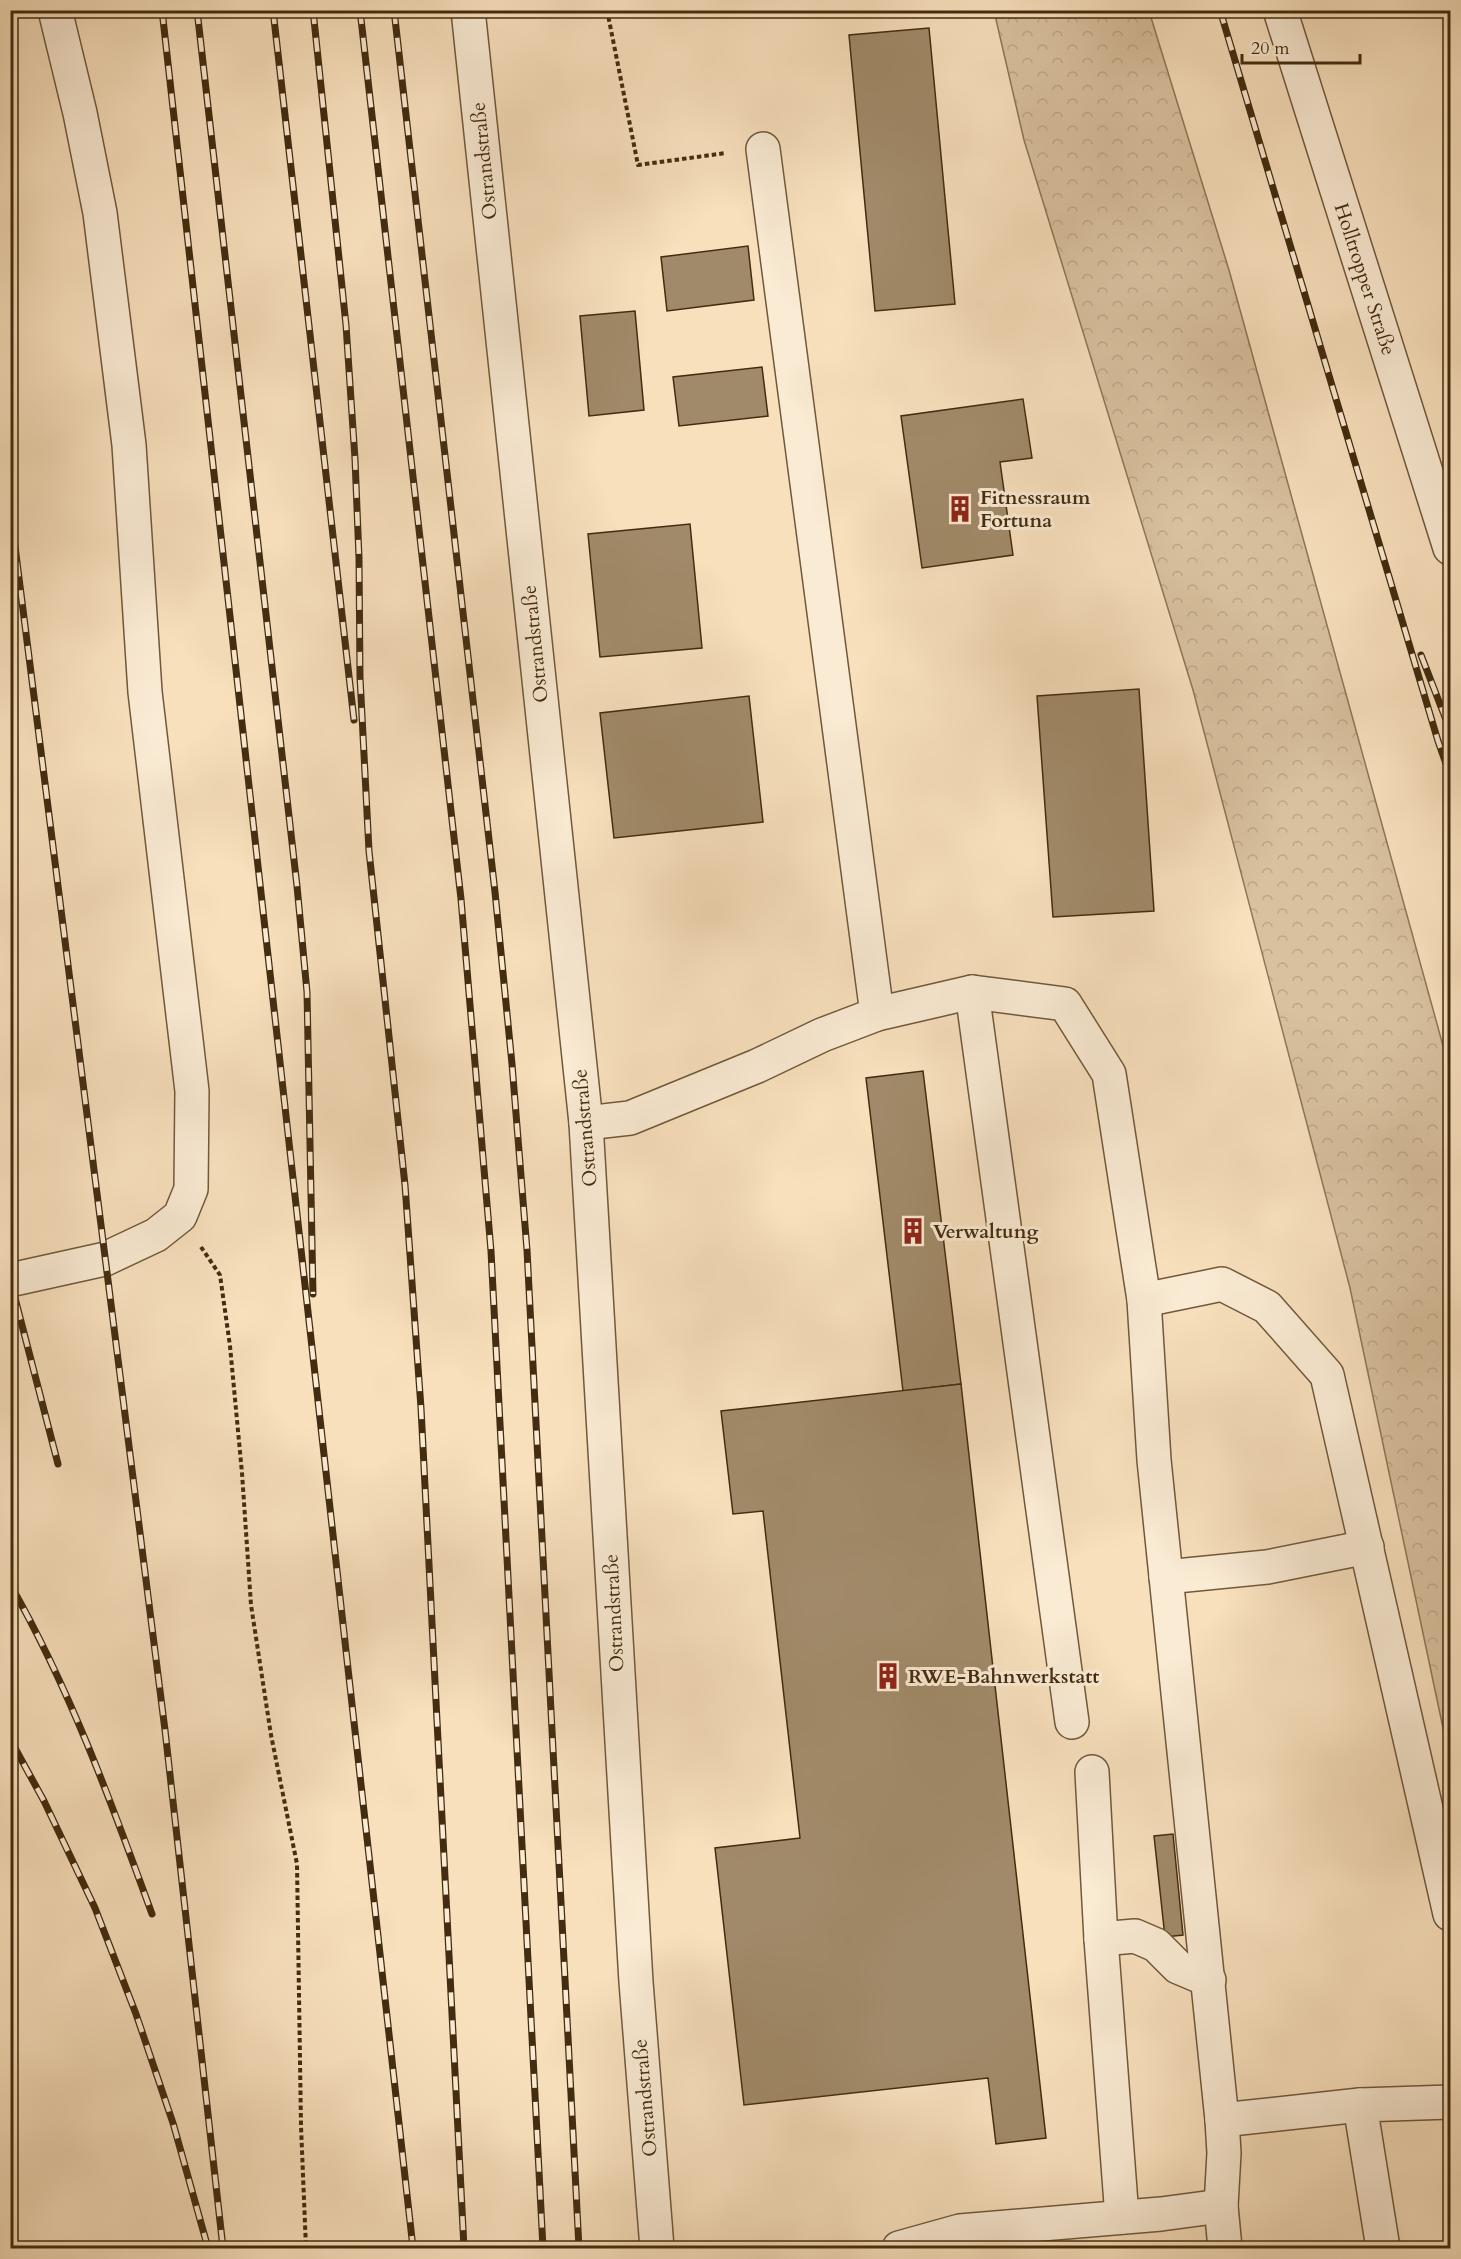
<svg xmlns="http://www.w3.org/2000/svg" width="1461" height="2259" viewBox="0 0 1461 2259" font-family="Cardo,serif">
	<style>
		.forest { fill: url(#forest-crowns); stroke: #8e7657; stroke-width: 1.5 }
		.building { fill: #a18a69; stroke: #432c0f; stroke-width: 1.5 }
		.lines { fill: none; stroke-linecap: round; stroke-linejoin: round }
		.minor-casing { stroke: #70593a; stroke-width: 36 }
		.path { stroke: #432c0f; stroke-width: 4; stroke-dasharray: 4.5 3; stroke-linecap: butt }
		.minor { stroke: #faebd4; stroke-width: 33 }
		.rail-casing { stroke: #432c0f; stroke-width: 7 }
		.rail { stroke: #faebd4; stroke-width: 4.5; stroke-dasharray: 14; stroke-linecap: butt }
		.labels { text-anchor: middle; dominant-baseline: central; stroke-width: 6; stroke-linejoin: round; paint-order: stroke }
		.street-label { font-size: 20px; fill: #432c0f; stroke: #faebd4 }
		.poi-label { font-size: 20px; font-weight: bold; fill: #432c0f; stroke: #faebd4; text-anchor: start }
	</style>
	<defs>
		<pattern id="forest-crowns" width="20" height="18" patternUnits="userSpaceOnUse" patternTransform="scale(1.5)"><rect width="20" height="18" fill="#d9c19f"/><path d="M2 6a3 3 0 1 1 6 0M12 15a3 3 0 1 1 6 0" fill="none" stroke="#bba688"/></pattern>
	</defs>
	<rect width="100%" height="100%" fill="#f8e0bd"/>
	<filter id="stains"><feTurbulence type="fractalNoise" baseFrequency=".00333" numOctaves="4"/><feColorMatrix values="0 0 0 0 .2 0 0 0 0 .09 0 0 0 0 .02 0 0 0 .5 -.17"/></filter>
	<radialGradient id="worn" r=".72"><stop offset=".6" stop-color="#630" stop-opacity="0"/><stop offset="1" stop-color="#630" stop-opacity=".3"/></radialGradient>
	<path class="forest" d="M994,11H1149L1229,270L1450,1071V1761L1350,1288L1193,690L1024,140Z"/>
	<g class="building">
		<path d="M929,28L955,304L875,311L849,35Z"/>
		<path d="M748,246L754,300L667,311L661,257Z"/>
		<path d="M635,311L644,410L589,416L580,316Z"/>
		<path d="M762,367L768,416L679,426L673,377Z"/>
		<path d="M1023,399L1032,458L1000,462L1013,555L922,568L901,416Z"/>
		<path d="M690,524L702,648L600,657L588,534Z"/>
		<path d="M1139,689L1154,911L1053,917L1037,696Z"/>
		<path d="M749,696L763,822L614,838L600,713Z"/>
		<path d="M923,1071L961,1384L903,1391L866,1078Z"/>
		<path d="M961,1384L1046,2138L996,2144L988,2078L744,2105L715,1848L800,1838L763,1511L733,1514L721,1411Z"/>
		<path d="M1173,1834L1183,1935L1165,1937L1154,1836Z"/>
	</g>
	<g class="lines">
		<defs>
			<g id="minor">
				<path d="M468,10L586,1123L636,1982L657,2248"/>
				<path d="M1280,10L1450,548"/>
				<path d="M763,149L877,1014"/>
				<path d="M972,992L1072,1722"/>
				<path d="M586,1123L630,1118L757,1066L822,1035L877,1014L972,992L1065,1004L1109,1074L1144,1300L1154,1460L1222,2120L1224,2153L1221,2206L1225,2248"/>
				<path d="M10,1280L105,1259L156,1235L180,1216L191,1189L192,1091L145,692L129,445L100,213L80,113L55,10"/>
				<path d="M1144,1300L1222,1284L1267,1307L1327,1375L1450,1914"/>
				<path d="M1166,1577L1267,1567L1367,1547"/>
				<path d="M1092,1772L1101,1939L1135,1936L1156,1945L1178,1967L1209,1980"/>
				<path d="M1101,1939L1122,2217"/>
				<path d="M1222,2120L1360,2105"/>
				<path d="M899,2248L960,2231L1161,2214L1221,2206"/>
				<path d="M1383,2248L1360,2105L1450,2102"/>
			</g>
		</defs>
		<use href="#minor" class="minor-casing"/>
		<g class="path">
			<path d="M607,10L638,165L726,153"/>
			<path d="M201,1247L220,1275L230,1346L242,1473L251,1605L271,1735L297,1864L301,2126L306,2248"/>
		</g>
		<use href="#minor" class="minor"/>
		<defs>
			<g id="rail">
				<path d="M162,10L413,2248"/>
				<path d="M197,10L297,886L307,992L313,1294"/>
				<path d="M273,10L354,720"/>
				<path d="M313,10L346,325L355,459L359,558L360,677L369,851L405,1185L421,1408L464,2248"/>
				<path d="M360,10L461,899L491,1251L543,2248"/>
				<path d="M394,10L495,892L512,1064L527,1250L579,2248"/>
				<path d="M1220,10L1438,741L1450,775"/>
				<path d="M10,507L165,1730L223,2248"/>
				<path d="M1421,655L1450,730"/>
				<path d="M10,1279L58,1464"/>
				<path d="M10,1584C70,1689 111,1802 152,1914"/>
				<path d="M10,1739L44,1801L95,1908L136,2014L173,2123L208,2248"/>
			</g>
		</defs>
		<use href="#rail" class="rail-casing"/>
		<use href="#rail" class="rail"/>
	</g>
	<defs>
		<symbol id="building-bare" viewBox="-9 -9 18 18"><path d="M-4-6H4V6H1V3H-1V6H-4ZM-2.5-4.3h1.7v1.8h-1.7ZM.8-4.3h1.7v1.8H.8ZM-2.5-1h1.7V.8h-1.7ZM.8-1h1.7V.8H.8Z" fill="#8f2418" stroke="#faebd4" stroke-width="2.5" paint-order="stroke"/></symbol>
	</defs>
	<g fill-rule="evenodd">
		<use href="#building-bare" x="941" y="490" width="38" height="38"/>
		<use href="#building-bare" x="894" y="1212" width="38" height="38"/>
		<use href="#building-bare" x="869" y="1657" width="38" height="38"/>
	</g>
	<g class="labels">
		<g class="street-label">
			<text transform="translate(484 161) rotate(-96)">Ostrandstraße</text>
			<text transform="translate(1365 279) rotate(72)">Holltropper Straße</text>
			<text transform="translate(535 644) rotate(-96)">Ostrandstraße</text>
			<text transform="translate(585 1128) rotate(-95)">Ostrandstraße</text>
			<text transform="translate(614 1613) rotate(-93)">Ostrandstraße</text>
			<text transform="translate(645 2098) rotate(-95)">Ostrandstraße</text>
		</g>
		<g class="poi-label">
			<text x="980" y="497">Fitnessraum<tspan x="980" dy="23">Fortuna</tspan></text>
			<text x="933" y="1231">Verwaltung</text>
			<text x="908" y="1676">RWE-Bahnwerkstatt</text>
		</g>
	</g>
	<rect width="1461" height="2259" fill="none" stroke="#f8e0bd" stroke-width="36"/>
	<rect x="12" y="12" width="1437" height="2235" fill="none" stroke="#432c0f" stroke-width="3"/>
	<rect x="18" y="18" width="1425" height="2223" fill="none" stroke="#432c0f" stroke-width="1.5"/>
	<path d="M1242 54v9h118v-9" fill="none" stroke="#432c0f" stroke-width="3"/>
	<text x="1251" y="54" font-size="18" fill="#432c0f" stroke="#faebd4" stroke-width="4.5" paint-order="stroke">20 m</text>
	<rect width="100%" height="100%" filter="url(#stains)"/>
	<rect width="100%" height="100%" fill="url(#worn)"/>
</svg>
